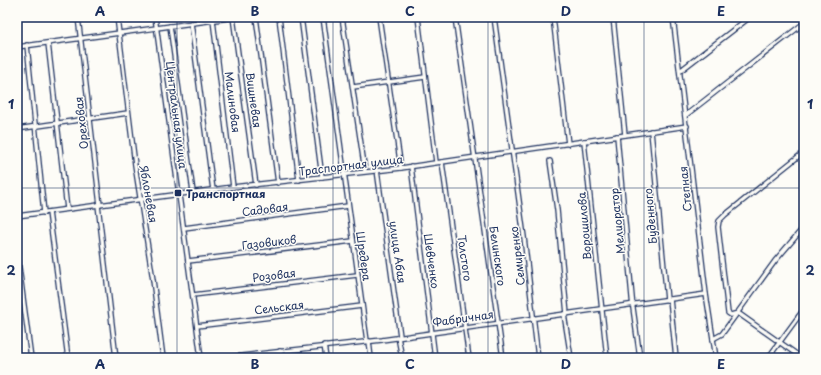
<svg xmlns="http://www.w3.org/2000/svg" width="821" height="375" viewBox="0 0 821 375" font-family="'Playpen Sans',sans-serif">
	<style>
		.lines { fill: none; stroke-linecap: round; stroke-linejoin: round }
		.street-casing { stroke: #1b2f5e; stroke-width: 6 }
		.street { stroke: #fdfcf7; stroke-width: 3.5 }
		.grid { fill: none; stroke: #1b2f5e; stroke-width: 1; stroke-opacity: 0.55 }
		.poi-dot { fill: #1b2f5e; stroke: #fdfcf7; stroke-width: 1.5 }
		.labels { text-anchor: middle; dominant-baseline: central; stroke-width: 3; stroke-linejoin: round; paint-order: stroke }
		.street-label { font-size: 11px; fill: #1b2f5e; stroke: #fdfcf7 }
		.poi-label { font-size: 11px; font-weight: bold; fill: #1b2f5e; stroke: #fdfcf7; text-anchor: start }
		.neatline { fill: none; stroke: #1b2f5e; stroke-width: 1.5 }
		.grid-label { font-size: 13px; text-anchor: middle; font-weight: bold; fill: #1b2f5e }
	</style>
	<rect width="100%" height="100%" fill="#fdfcf7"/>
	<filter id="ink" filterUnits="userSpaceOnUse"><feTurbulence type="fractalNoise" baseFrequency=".025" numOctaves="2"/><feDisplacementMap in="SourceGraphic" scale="8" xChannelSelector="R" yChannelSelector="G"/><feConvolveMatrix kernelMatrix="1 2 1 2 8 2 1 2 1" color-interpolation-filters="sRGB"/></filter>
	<g filter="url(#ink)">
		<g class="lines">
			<defs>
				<g id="street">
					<path d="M78,17L100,205"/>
					<path d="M117,17L135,165L153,280L163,358"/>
					<path d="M155,17L201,358"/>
					<path d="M233,17L256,185"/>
					<path d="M256,17L278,183"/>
					<path d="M279,17L299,180"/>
					<path d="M301,17L322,177"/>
					<path d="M323,17L367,341"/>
					<path d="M342,17L365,171"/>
					<path d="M379,17L401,168"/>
					<path d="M418,17L436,162"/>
					<path d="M455,17L503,358"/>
					<path d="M494,17L524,237L538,358"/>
					<path d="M553,17L568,144"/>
					<path d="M613,17L625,135"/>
					<path d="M673,17L706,294L716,358"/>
					<path d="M213,20L233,187"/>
					<path d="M191,23L213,190"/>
					<path d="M170,26L193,192"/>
					<path d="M48,43L67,209"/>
					<path d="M27,45L44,213"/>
					<path d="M17,47L237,17"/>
					<path d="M680,71L750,17"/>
					<path d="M353,87L425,77"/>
					<path d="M686,115L804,23"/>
					<path d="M17,129L128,113"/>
					<path d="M651,131L667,300"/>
					<path d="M617,136L633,308L640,358"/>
					<path d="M584,141L607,358"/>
					<path d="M550,161L557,210L567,314"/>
					<path d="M442,162L469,358"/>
					<path d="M411,166L435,358"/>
					<path d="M377,170L400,336"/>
					<path d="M98,205L116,358"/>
					<path d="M49,212L68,358"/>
					<path d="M17,216L233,187L401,168L687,126"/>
					<path d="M184,228L348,206"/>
					<path d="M17,252L31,358"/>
					<path d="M188,261L353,241"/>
					<path d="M193,295L357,275"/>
					<path d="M670,299L676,358"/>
					<path d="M564,314L571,358"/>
					<path d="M197,326L362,306"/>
					<path d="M398,337L402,358"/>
					<path d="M713,339L722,334L775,261L804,227"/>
					<path d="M369,341L371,358"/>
					<path d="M324,345L326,358"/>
					<path d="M280,351L281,358"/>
					<path d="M223,358L382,340L706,294"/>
					<path d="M768,358L804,309"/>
					<path d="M802,358L738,313L731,315L728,313L718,227L719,221L725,215L804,152"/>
				</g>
			</defs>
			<use href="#street" class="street-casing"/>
			<use href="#street" class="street"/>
		</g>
	</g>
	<path class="grid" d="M177,17V358M333,17V358M488,17V358M644,17V358M17,188H804"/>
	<rect class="poi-dot" x="174" y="189" width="8" height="8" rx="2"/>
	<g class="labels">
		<g class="street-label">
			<text transform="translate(254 100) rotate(82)">Вишневая</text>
			<text transform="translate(233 102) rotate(83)">Малиновая</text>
			<text transform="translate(177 115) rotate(83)">Центральная улица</text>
			<text transform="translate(81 123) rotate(-96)">Ореховая</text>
			<text transform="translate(351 165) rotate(-7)">Траспортная улица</text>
			<text transform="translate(685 189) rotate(-96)">Степная</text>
			<text transform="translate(149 194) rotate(80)">Яблоневая</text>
			<text transform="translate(265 209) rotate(-7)">Садовая</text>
			<text transform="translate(650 216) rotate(-95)">Буденного</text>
			<text transform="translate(617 221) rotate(-96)">Мелиоратор</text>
			<text transform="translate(584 226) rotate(-95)">Ворошилова</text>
			<text transform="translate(269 242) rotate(-7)">Газовиков</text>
			<text transform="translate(398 252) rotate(82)">улица Абая</text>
			<text transform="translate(364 256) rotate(82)">Шредера</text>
			<text transform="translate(498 256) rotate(82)">Белинского</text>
			<text transform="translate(517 256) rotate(-97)">Семиренко</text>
			<text transform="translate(465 258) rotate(82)">Толстого</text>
			<text transform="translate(432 261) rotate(82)">Шевченко</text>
			<text transform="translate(274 275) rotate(-7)">Розовая</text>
			<text transform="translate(279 307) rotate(-7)">Сельская</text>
			<text transform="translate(463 318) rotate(-8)">Фабричная</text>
		</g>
		<g class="poi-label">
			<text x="186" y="193">Транспортная</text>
		</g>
	</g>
	<rect width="821" height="375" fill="none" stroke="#fdfcf7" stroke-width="44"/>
	<rect x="22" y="22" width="777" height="331" class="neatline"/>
	<g class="grid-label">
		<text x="100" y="16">A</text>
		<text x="255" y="16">B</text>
		<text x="410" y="16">C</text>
		<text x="566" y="16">D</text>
		<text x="721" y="16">E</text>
		<text x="11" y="109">1</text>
		<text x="810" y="109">1</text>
		<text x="11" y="275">2</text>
		<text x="810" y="275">2</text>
		<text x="100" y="369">A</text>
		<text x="255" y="369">B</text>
		<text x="410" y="369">C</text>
		<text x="566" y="369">D</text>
		<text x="721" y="369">E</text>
	</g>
</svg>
